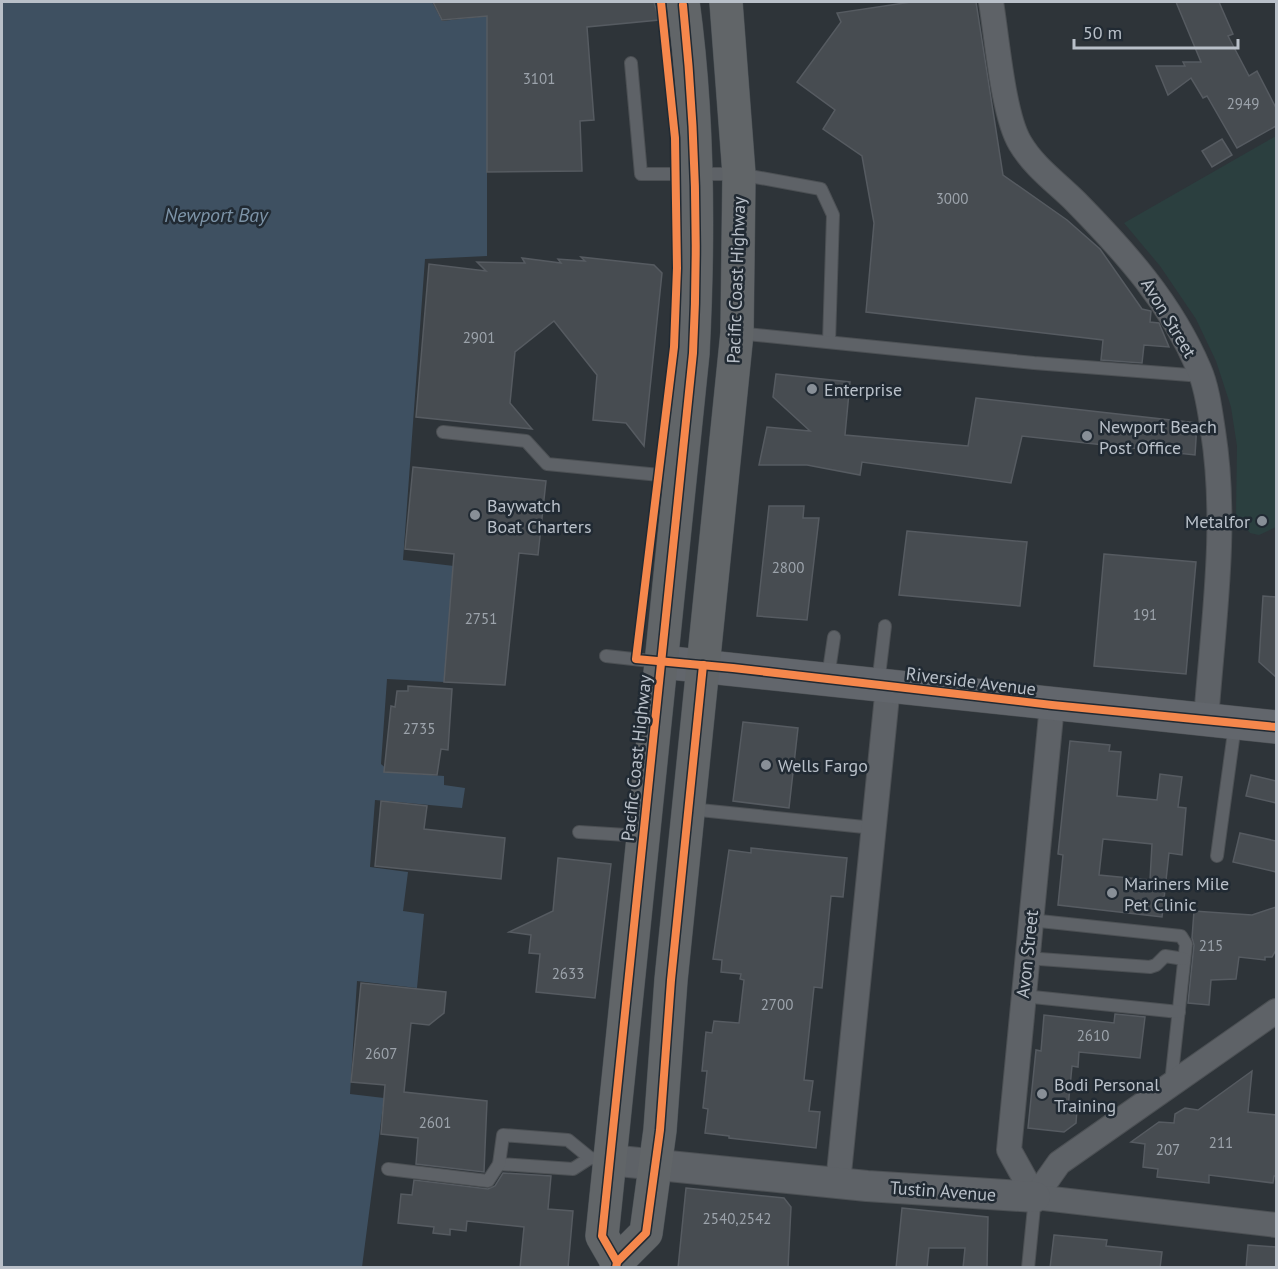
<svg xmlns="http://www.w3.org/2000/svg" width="1278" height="1269" viewBox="0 0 1278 1269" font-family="'PT Sans',sans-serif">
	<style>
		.green { fill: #2b3f3f }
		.water { fill: #3e5061 }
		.building { fill: #474c51; stroke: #565b61; stroke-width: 1.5; fill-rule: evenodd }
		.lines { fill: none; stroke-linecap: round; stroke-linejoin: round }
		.service-casing { stroke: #4c5054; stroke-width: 14 }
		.minor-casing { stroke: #4c5054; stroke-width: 26 }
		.tertiary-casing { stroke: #4c5054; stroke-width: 32 }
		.secondary-casing { stroke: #4c5054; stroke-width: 34 }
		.trunk-casing { stroke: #4a5055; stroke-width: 34 }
		.service { stroke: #5e6267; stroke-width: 12 }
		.minor { stroke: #5e6267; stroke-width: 24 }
		.tertiary { stroke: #5e6267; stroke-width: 30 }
		.secondary { stroke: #62666c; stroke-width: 33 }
		.trunk { stroke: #616568; stroke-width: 33 }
		.cycleway-casing { stroke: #212a33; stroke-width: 11 }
		.cycleway { stroke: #f5874c; stroke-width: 8 }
		.poi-dot { fill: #888f97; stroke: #212a33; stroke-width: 2 }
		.labels { text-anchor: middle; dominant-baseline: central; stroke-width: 5; stroke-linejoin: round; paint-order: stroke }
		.number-label { font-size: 15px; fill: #9ca3ab }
		.street-label { font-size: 18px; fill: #b9c0c9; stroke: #212a33 }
		.poi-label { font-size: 18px; fill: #b9c0c9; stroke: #212a33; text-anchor: start }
		.water-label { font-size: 20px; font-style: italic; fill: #7d94a8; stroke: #212a33 }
	</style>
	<rect width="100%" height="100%" fill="#2e3439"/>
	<path class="green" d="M1276,136V527L1259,535L1250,533L1236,515L1237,446L1231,407L1216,361L1196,319L1160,266L1124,223Z"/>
	<path class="water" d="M2,2H432L442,21L487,16V256L425,259L403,560L454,566L444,682L387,679L381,764L390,772L444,776V785L465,788L462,808L375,800L370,867L408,872L403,911L424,914L417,988L357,981L350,1094L384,1098L362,1267L2,1268Z"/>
	<g class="building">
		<path d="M433,2H654L659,20L587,27L594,120L580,121L582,171L487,172V16L442,20Z"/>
		<path d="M911,2H976L1003,175L1067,220L1100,249L1142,309L1151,311L1150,322L1159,323L1169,347L1144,345L1142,363L1101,360L1103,340L866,312L874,223L862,156L823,129L835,110L797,82L841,22L837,13Z"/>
		<path d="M1176,2H1219L1233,34L1228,36L1249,76L1257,71L1276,108V126L1237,148L1207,96L1203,98L1191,78L1168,95L1156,66H1185L1183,62H1201Z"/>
		<path d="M1222,139L1232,155L1212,167L1202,151Z"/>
		<path d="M581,257L654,265L662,273L644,446L626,423L593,420L597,375L554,321L515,352L510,403L532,429L416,417L429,264L486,271L477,262L525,263L522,258L561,263L558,259L585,261Z"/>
		<path d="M776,374L850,382L845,435L968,446L976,398L1197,423L1195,455L1022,436L1011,483L862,462L860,475L807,465H759L767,427L810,431L773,397Z"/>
		<path d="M413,467L546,481L538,555L519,553L505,685L444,682L454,554L405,549Z"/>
		<path d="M769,506H804L803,518H819L807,620L757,616Z"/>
		<path d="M907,531L1027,542L1020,606L899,595Z"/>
		<path d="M1104,554L1196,562L1186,674L1094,666Z"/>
		<path d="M1263,596L1276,597V677L1259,662Z"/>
		<path d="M408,686L452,689L448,750L441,749L437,775L384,772L391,706L395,707L397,691H408Z"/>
		<path d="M743,722L798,728L789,808L733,801Z"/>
		<path d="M1070,741L1110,745L1109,751L1121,752L1117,796L1157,800L1160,774L1182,777L1178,807L1186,808L1182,855L1169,853L1162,917L1058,905L1063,855L1058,854ZM1103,839L1152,844L1150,880L1099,875Z"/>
		<path d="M1251,775L1276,781V803L1246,796Z"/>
		<path d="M381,801L427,806L424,829L505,838L501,879L375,866Z"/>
		<path d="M1240,833L1276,841V872L1233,862Z"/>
		<path d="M751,848L847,858L843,897L831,896L822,988L814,987L804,1080L813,1081L809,1111L820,1112L816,1148L729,1138V1136L705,1133L708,1109L703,1108L707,1071H702L706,1032L712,1033L714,1021L739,1023L744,980L740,979L741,974L721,972L722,960L713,959L729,850L751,853Z"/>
		<path d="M558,858L611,864L595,998L536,992L540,954L529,953L531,935L509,932L553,911Z"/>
		<path d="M1276,907V950L1272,957H1265V960L1239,957L1236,979L1211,980L1209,1005L1188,1003L1194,945L1192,938L1194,911L1252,915Z"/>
		<path d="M361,983L446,992L444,1013L429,1025L411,1023L404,1092L487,1101L484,1172L416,1164L418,1138L381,1134L385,1085L351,1082Z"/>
		<path d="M1115,1014L1145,1017L1140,1058L1079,1052L1078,1067L1072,1066L1068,1108L1077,1109L1076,1123L1064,1132L1028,1128L1036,1050L1041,1051L1044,1015L1114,1023Z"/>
		<path d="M1252,1071L1248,1112L1276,1115V1176H1274L1273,1183L1209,1175V1183L1157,1177L1158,1169L1143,1167L1145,1144L1131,1142L1159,1122L1174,1123L1175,1114L1185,1108L1198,1110Z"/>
		<path d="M503,1173L551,1176L548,1209L573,1211L568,1268H520L524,1227L467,1221L466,1231L450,1229V1235L433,1233L434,1227L398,1223L401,1194L412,1195L414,1180L488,1189L495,1186Z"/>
		<path d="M686,1188L784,1198L791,1207L788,1268H678Z"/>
		<path d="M902,1208L988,1217L987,1268H963L965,1248H929L927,1268H896Z"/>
		<path d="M1054,1235L1107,1240L1106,1246L1162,1252L1160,1268H1050Z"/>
		<path d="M1248,1245L1276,1247V1268H1246Z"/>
	</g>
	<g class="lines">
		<defs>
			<g id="service">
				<path d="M631,63L641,174H739L821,189L833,215L829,342"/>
				<path d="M737,333L1034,363L1202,376"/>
				<path d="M443,432L526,441L547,464L680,477"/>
				<path d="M606,656L660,662"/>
				<path d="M828,677L834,637"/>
				<path d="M878,684L885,626"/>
				<path d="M690,809L874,828"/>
				<path d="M579,832L642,836"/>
				<path d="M1217,856L1235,725"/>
				<path d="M1030,920L1181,936L1186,944L1171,1083"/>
				<path d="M1026,958L1150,967L1156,965L1165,956L1184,959"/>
				<path d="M1023,996L1179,1012"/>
				<path d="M499,1164L573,1169L590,1158"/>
				<path d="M388,1169L488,1181L499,1164L503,1135L568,1140L590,1158L608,1160"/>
				<path d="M1028,1268L1035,1197"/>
			</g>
			<g id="minor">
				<path d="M991,2C997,37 1003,115 1020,143C1034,167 1057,183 1076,202C1126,253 1171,303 1199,369C1207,387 1210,411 1213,431C1228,526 1213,624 1206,720"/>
				<path d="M838,1183L888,686"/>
				<path d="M1035,1197L1009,1150L1052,705"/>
				<path d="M1035,1197L1059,1163L1276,1011"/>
				<path d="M1035,1197L1276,1225"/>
			</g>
			<path id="tertiary" d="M609,1160L867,1186L1035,1197"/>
			<path id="secondary" d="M662,662L1276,727"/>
			<g id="trunk">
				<path d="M617,1262L646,1233L660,1130L671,980L737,333L739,174L726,2"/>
				<path d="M616,1268L617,1262L602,1236L693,353C699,236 699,118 683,2"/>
			</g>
		</defs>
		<use href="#service" class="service-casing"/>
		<use href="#minor" class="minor-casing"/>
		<use href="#tertiary" class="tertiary-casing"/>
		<use href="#secondary" class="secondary-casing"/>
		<use href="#trunk" class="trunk-casing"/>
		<use href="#service" class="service"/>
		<use href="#minor" class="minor"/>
		<use href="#tertiary" class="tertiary"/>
		<use href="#secondary" class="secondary"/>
		<use href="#trunk" class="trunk"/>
		<defs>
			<g id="cycleway">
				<path d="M661,2L675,138L677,268L674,347L636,659L733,668L1052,705L1276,727"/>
				<path d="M617,1262L646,1233L660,1130L671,980L703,665"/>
				<path d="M616,1268L617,1262L602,1236L693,353C699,236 695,121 683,5"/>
			</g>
		</defs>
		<use href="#cycleway" class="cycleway-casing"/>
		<use href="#cycleway" class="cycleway"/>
	</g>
	<g class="poi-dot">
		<circle cx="812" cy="389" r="6"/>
		<circle cx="1087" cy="436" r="6"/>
		<circle cx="475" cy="515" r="6"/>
		<circle cx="1262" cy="521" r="6"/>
		<circle cx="766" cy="765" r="6"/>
		<circle cx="1112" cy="893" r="6"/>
		<circle cx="1042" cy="1094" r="6"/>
	</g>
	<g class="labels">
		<g class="number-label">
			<text x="539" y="78">3101</text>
			<text x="1243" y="103">2949</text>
			<text x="952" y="198">3000</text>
			<text x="479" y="337">2901</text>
			<text x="788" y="567">2800</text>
			<text x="1145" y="614">191</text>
			<text x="481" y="618">2751</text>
			<text x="419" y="728">2735</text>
			<text x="1211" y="945">215</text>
			<text x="568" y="973">2633</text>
			<text x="777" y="1004">2700</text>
			<text x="1093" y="1035">2610</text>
			<text x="381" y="1053">2607</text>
			<text x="435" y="1122">2601</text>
			<text x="1221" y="1142">211</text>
			<text x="1168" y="1149">207</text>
			<text x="737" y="1218">2540,2542</text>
		</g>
		<g class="street-label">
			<text transform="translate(736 280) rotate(-88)">Pacific Coast Highway</text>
			<text transform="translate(1169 318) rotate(59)">Avon Street</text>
			<text transform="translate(971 681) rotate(7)">Riverside Avenue</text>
			<text transform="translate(636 758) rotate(-84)">Pacific Coast Highway</text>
			<text transform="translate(1027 954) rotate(-84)">Avon Street</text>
			<text transform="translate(943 1191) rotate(4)">Tustin Avenue</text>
		</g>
		<g class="poi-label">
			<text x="824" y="389">Enterprise</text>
			<text x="1099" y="426">Newport Beach<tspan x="1099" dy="21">Post Office</tspan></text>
			<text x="487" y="505">Baywatch<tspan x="487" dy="21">Boat Charters</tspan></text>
			<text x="1250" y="521" text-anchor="end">Metalfor</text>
			<text x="778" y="765">Wells Fargo</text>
			<text x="1124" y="883">Mariners Mile<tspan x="1124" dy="21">Pet Clinic</tspan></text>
			<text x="1054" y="1084">Bodi Personal<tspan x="1054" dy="21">Training</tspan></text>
		</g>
		<g class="water-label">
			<text x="216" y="215">Newport Bay</text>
		</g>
	</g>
	<rect width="1278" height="1269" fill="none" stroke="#b9c0c9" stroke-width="6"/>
	<path d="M1074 39v9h164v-9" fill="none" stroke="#b9c0c9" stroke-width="3"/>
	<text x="1083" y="39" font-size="18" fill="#b9c0c9" stroke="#212a33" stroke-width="4.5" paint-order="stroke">50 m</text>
</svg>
